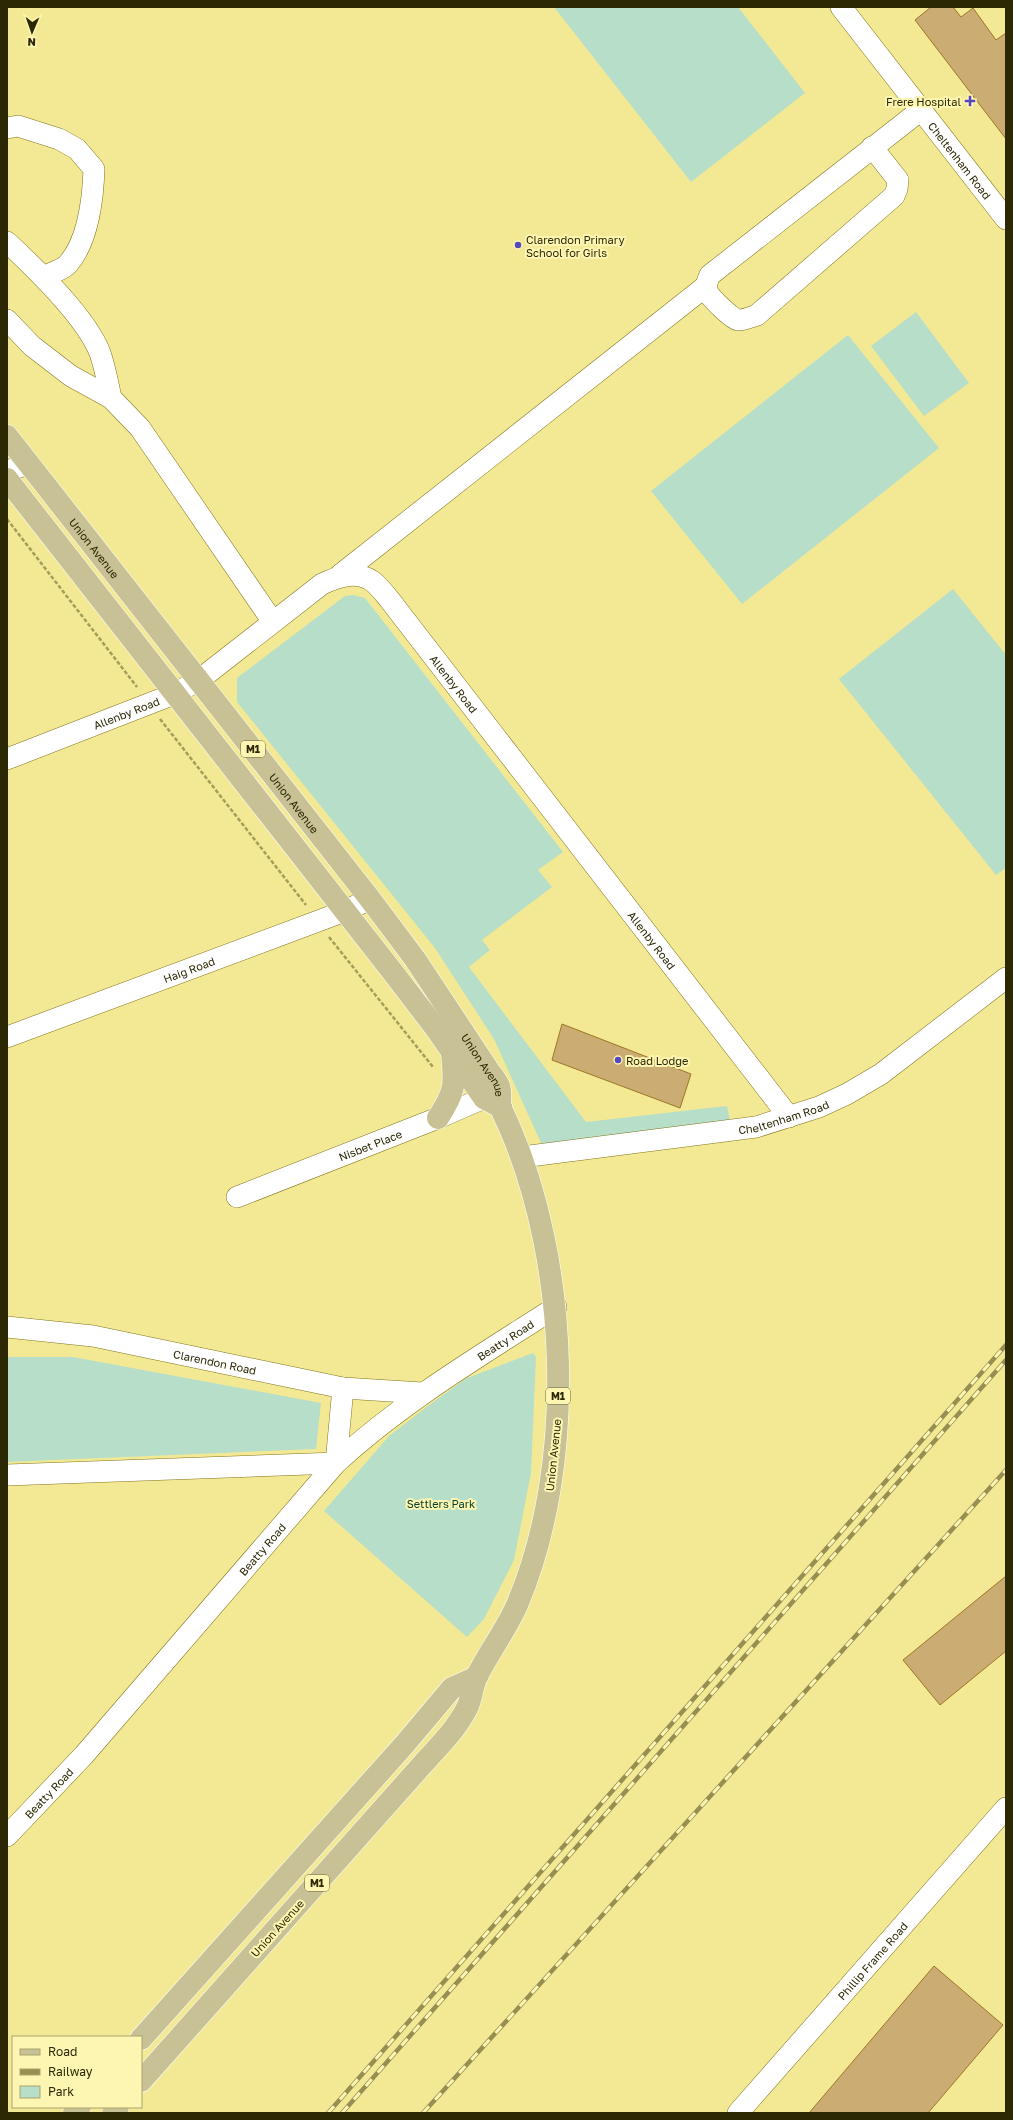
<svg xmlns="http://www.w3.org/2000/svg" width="1013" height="2120" viewBox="0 0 1013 2120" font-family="'Golos Text',sans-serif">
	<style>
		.green { fill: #b6dec9 }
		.building { fill: #cbac73; stroke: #9c7625 }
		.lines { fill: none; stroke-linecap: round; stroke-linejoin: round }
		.minor-casing { stroke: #81761d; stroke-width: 22 }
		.major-casing { stroke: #fff; stroke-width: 23 }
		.path { stroke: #a49d5b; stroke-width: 2.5; stroke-dasharray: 4 2; stroke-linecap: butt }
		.minor { stroke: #fff; stroke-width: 21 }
		.major { stroke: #c7c195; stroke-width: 22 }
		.rail-casing { stroke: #978f51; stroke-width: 4.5 }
		.rail { stroke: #fdf6b3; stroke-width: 3; stroke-dasharray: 9; stroke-linecap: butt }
		.poi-dot { fill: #5548bf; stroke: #fdf6b3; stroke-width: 1.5 }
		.labels { text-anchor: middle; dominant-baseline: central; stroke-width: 4; stroke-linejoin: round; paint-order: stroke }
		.shield { fill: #fdf6b3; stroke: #6b6638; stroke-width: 1 }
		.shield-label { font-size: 10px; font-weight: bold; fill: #2c2804 }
		.poi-label { font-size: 11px; fill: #2c2804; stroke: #fdf6b3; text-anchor: start }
		.street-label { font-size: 11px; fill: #2c2804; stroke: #fdf6b3 }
		.park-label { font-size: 11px; fill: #08412c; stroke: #fdf6b3 }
	</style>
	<rect width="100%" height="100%" fill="#f3e994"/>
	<g class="green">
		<path d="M554,7H738L805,93L691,182Z"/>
		<path d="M916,312L969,383L924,416L871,346Z"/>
		<path d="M848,335L939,448L742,604L651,491Z"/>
		<path d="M953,589L1006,655V868L996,875L839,679Z"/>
		<path d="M353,595L365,598L563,852L538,870L552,887L482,940L490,950L469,967L586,1122L727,1106L730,1121L542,1145L494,1039L435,948L237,702V678L345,596Z"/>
		<path d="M533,1353L536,1357L531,1473L514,1560L484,1619L467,1637L324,1511L389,1436L429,1405L467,1378Z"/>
		<path d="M7,1357H73L321,1403L316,1449L7,1462Z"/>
	</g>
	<g class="building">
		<path d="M931,7H953L961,17L973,8L996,40L1006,33V139L915,20Z"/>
		<path d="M562,1024L691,1074L680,1108L552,1060Z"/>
		<path d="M1006,1576V1651L940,1705L903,1660Z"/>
		<path d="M934,1966L1003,2025L928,2113H809Z"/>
	</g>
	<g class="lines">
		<defs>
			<g id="minor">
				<path id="s1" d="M841,7L1006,219"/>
				<path d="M7,128L18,126L59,139L77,149L94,169C93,198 88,241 68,264C63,270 50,273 43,277"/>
				<path d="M872,147L898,180L897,189L894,196L757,315C751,317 745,320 738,320C732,319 712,299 708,293C705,287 707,281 710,275L921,110"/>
				<path d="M7,242C36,269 86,317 100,353C105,367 108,384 111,398"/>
				<path d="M7,320L32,346L71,376L111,398L140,428L273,622"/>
				<path d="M7,471L28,464"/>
				<path d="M340,575L706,286"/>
				<path id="s2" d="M7,759L174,694L199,680L322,584C337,577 356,570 372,581C378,585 384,593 389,599L789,1117"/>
				<path id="s3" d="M7,1037L345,911L370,899"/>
				<path id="s4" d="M522,1157L756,1127L819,1107L847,1094L881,1074L1006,978"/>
				<path id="s5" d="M237,1197L438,1118L484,1098L497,1087"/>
				<path id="s6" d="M7,1327L93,1336L343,1388L422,1393"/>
				<path d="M7,1475L336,1463L343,1388"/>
				<path id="s7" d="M7,1836L84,1755L336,1463C402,1402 480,1356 556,1307"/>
				<path id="s8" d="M738,2113L1006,1808"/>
			</g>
			<g id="major">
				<path id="s9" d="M7,436L370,899L415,959L489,1071C492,1075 497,1081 499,1086C501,1092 500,1099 500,1105C502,1112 506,1119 509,1126C569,1264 577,1464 517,1605C506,1630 489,1652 477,1676C472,1686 472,1698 467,1708C456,1730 437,1748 421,1766L141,2081"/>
				<path d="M7,479L395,975L437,1030L484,1098L501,1107"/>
				<path d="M438,1118C456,1090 455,1085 452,1053"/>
				<path d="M141,2039L404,1745L452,1688L477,1677"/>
				<path d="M74,2113L80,2107"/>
				<path d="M113,2113L118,2107"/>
			</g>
		</defs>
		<use href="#minor" class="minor-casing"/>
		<use href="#major" class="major-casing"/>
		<g class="path">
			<path d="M7,519L137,687"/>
			<path d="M160,719L306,905"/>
			<path d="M329,937L433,1067"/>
		</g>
		<use href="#minor" class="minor"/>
		<use href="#major" class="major"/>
		<defs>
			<g id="rail">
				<path d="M328,2113L1006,1345"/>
				<path d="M342,2113L1006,1360"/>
				<path d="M423,2113L1006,1470"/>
			</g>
		</defs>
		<use href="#rail" class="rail-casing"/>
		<use href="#rail" class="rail"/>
	</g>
	<g class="poi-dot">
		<path d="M968 95h4v4h4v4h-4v4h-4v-4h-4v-4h4z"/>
		<circle cx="518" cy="245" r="4"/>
		<circle cx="618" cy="1060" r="4"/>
	</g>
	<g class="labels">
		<g class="shield">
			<rect x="241" y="741" width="24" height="16" rx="3"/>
			<rect x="546" y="1388" width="24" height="16" rx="3"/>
			<rect x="305" y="1875" width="24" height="16" rx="3"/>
		</g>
		<g class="shield-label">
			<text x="253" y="749">M1</text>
			<text x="558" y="1396">M1</text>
			<text x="317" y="1883">M1</text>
		</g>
		<g class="poi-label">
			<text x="961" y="101" text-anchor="end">Frere Hospital</text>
			<text x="526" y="239">Clarendon Primary<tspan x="526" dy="13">School for Girls</tspan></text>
			<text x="626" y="1060">Road Lodge</text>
		</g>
		<g class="street-label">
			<text stroke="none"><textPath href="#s1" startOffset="194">Cheltenham Road</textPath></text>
			<text stroke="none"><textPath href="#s9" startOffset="142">Union Avenue</textPath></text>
			<text stroke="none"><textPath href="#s2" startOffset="548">Allenby Road</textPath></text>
			<text stroke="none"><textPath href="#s2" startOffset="128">Allenby Road</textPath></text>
			<text stroke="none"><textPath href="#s9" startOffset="466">Union Avenue</textPath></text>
			<text stroke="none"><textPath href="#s2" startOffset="872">Allenby Road</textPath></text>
			<text stroke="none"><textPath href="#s3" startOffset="194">Haig Road</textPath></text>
			<text stroke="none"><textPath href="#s9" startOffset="790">Union Avenue</textPath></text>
			<text stroke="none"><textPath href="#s4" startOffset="265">Cheltenham Road</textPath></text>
			<text stroke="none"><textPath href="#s5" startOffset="143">Nisbet Place</textPath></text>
			<text stroke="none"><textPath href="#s7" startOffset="707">Beatty Road</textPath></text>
			<text stroke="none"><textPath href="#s6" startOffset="211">Clarendon Road</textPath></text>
			<text transform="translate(553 1455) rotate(-84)">Union Avenue</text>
			<text stroke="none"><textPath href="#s7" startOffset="384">Beatty Road</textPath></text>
			<text stroke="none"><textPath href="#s7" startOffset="60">Beatty Road</textPath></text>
			<text transform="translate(277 1928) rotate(-48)">Union Avenue</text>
			<text stroke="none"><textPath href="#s8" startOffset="203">Phillip Frame Road</textPath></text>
		</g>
		<g class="park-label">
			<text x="441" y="1503">Settlers Park</text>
		</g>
	</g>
	<rect width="1013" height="2120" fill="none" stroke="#2c2804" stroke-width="16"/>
	<rect x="12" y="2036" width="130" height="72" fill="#fdf6b3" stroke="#a9a46d"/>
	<rect x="20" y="2049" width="20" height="6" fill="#c7c195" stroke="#a9a46d"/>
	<text x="48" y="2056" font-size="12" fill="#2c2804">Road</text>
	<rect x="20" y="2069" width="20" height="6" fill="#978f51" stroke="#a9a46d"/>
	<text x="48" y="2076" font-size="12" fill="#2c2804">Railway</text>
	<rect x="20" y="2086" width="20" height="12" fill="#b6dec9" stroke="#a9a46d"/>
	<text x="48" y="2096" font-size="12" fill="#2c2804">Park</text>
	<g transform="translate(32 32) rotate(182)" stroke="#fdf6b3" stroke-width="3" paint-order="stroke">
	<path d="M0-3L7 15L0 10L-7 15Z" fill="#2c2804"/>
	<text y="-6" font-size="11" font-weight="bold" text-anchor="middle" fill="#2c2804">N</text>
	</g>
</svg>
